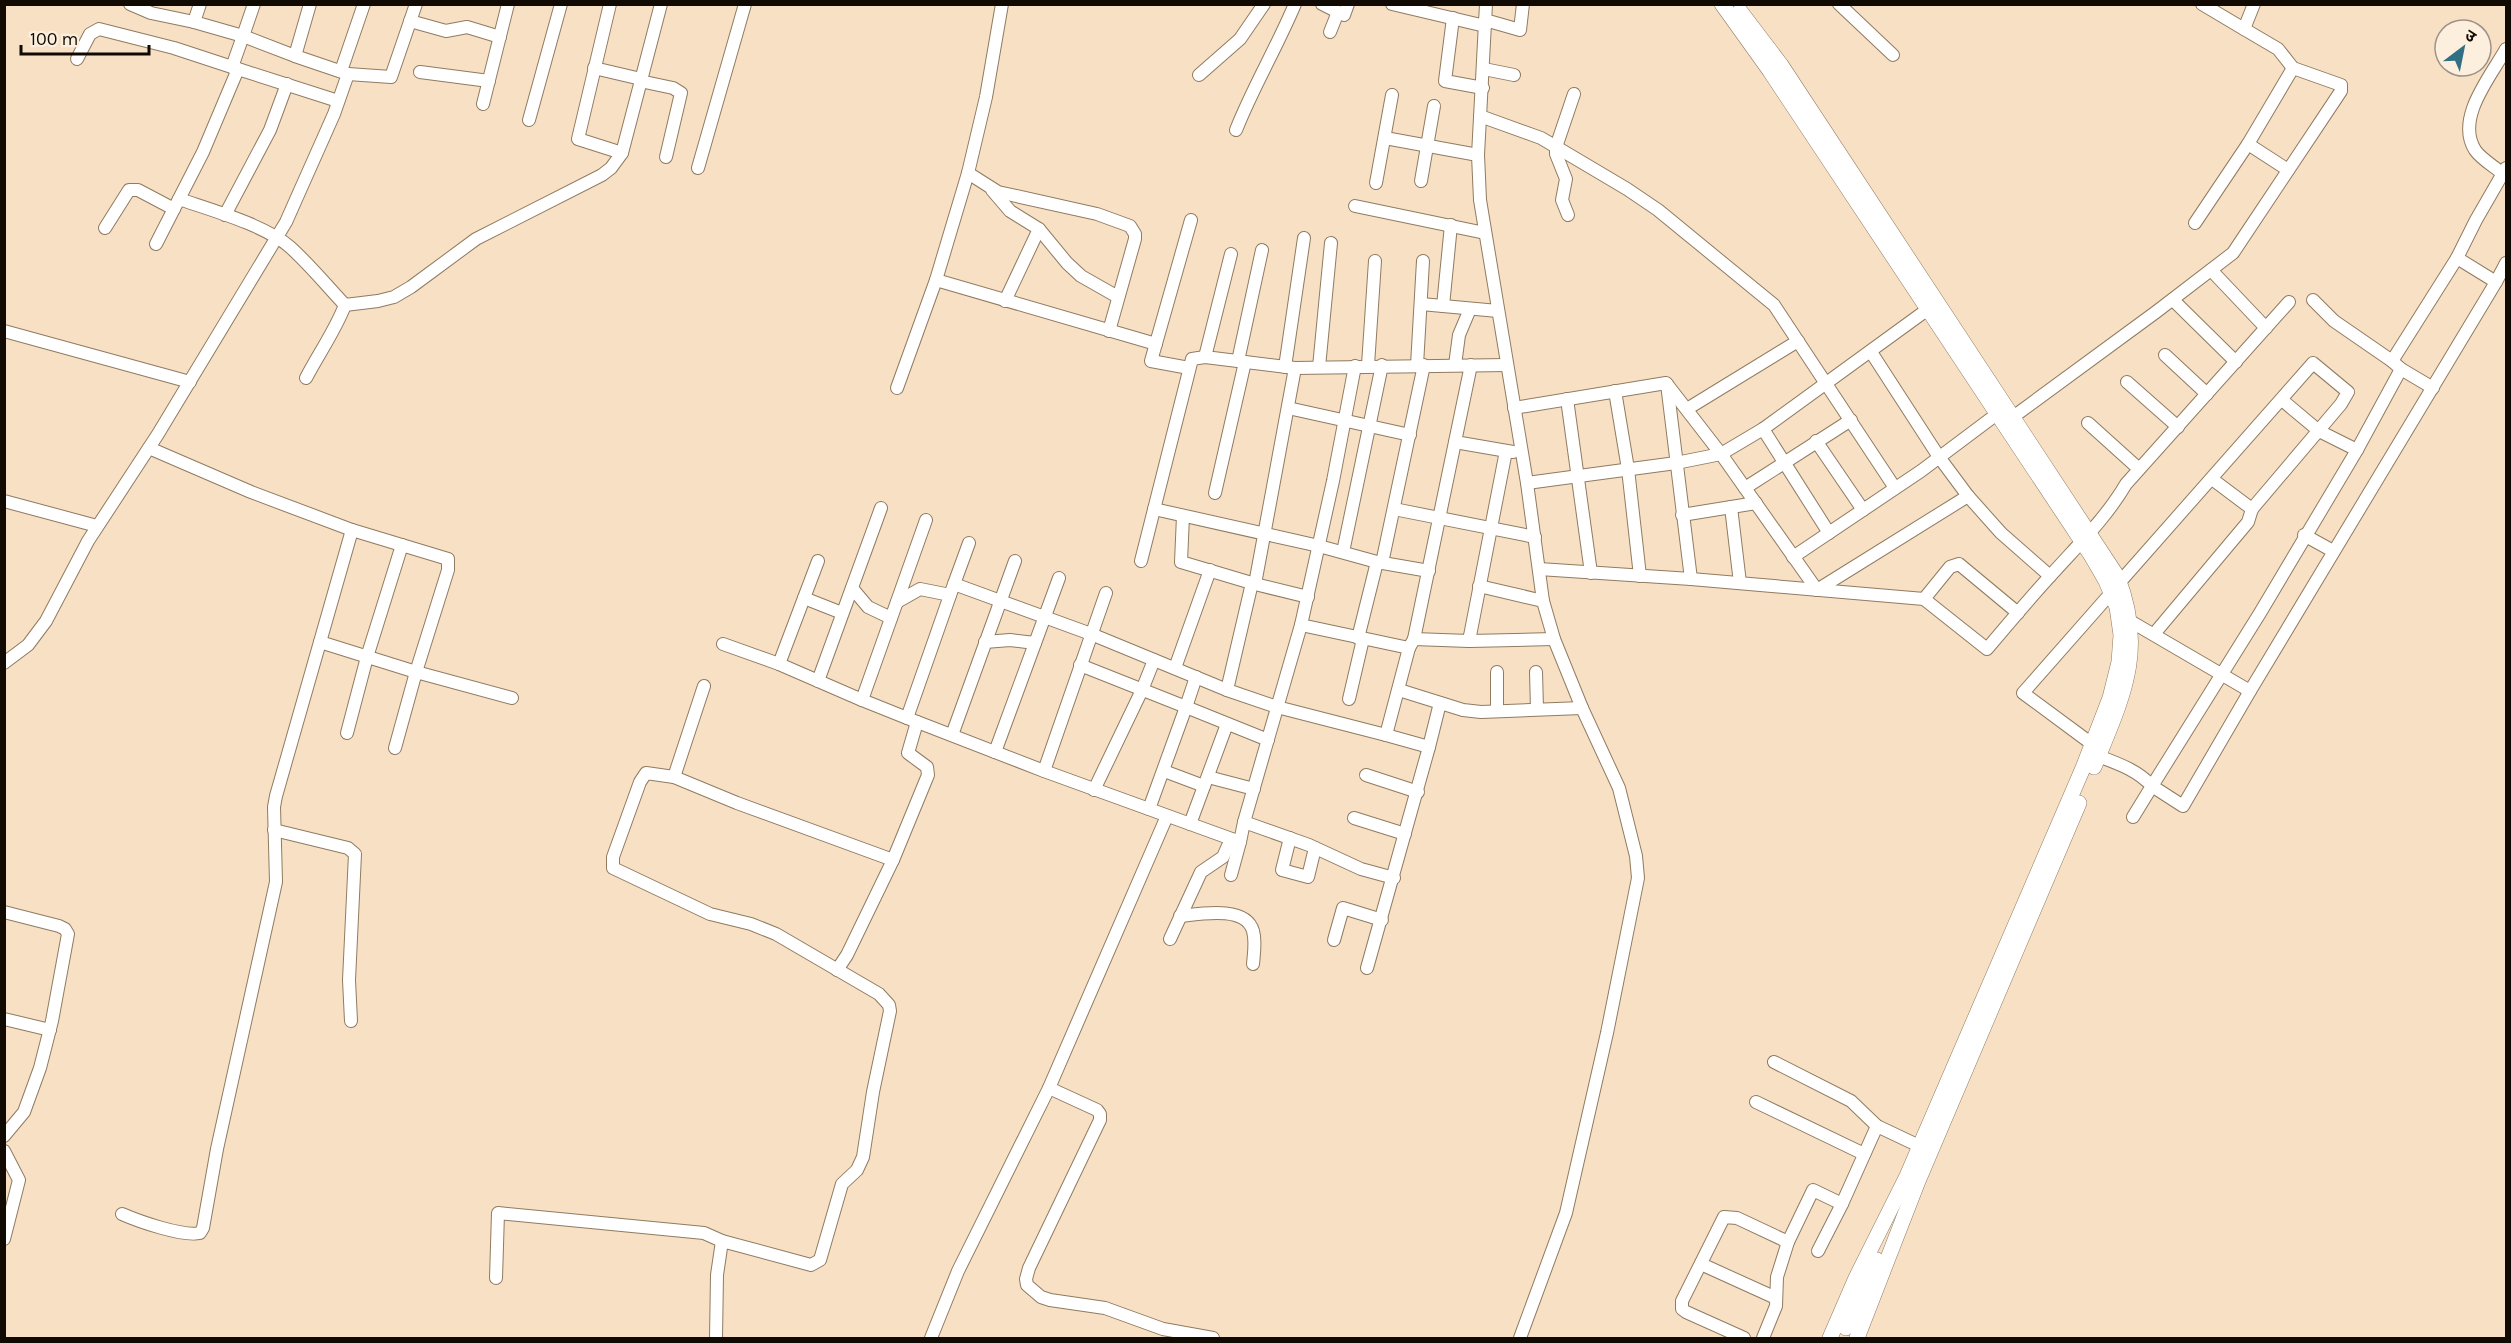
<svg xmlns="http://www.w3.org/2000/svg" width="2511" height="1343" viewBox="0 0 2511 1343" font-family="Karla,'Noto Sans Devanagari',sans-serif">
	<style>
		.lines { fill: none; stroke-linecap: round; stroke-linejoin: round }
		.minor-casing { stroke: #907b61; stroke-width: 14 }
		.major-casing { stroke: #907b61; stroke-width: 16 }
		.minor { stroke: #fff; stroke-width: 12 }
		.major { stroke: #fff; stroke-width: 15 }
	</style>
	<rect width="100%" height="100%" fill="#f7e0c4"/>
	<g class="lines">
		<defs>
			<g id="minor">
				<path d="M130,4L151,13L194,22"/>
				<path d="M200,4L194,22L243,36L232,67"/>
				<path d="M254,4L243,36L295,56"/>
				<path d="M610,4L578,139L622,153L661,4"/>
				<path d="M1002,4L986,97L968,173L936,280L1156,344"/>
				<path d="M1322,4L1344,15L1348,4"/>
				<path d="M1392,4L1485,26"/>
				<path d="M1486,4L1478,155L1480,200L1527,483L1543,601L1554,639L1582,708L1619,788L1636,856L1638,878L1607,1033L1566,1213L1520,1338"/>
				<path d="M1839,4L1893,55"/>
				<path d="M2202,4L2244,29"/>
				<path d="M1453,18L1445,81L1483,88"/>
				<path d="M1485,20L1520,30L1523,4"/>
				<path d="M410,21L446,31L467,27L500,37"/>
				<path d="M1330,32L1338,12"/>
				<path d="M77,59L90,34L99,29L174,48L238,69"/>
				<path d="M594,68L641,79"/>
				<path d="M1484,69L1514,75"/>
				<path d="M341,71L364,4"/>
				<path d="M420,72L489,81"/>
				<path d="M348,74L391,77L416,4"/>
				<path d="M1199,75L1240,39L1264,4"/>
				<path d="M640,81L673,88L681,93L666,157"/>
				<path d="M483,104L508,4"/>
				<path d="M1480,116L1541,138L1627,189L1658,210L1774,305L1895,488"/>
				<path d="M529,120L561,4"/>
				<path d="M1236,130C1253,87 1277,47 1295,4"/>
				<path d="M1385,138L1478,155"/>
				<path d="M2248,144L2288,170"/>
				<path d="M698,168L745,4"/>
				<path d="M968,173L998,192L1097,214L1130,226L1135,234V239L1109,331"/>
				<path d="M2503,174C2495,167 2481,159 2475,150C2455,118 2491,76 2506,49"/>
				<path d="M1421,181L1434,106"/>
				<path d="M1376,183L1392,95"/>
				<path d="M992,190L1010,211L1039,229L1067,263L1081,276L1118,297"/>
				<path d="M179,199C211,210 265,225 290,247C310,265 327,286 345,305C335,331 319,353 306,378"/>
				<path d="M1355,206L1485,233"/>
				<path d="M225,215L270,130L287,84"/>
				<path d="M1568,215L1562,200L1566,179L1556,154V147L1574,94"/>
				<path d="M2195,223L2248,144L2293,68"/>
				<path d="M105,228L129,190H138L174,209"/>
				<path d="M156,244L203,152L238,69L338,101"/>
				<path d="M1231,254L1205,357L1295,368L1507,365"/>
				<path d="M2457,258L2476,220L2506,168"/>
				<path d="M2211,270L2266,328"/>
				<path d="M2496,282L2506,263"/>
				<path d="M2173,300L2236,362"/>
				<path d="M1005,301L1039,229"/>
				<path d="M1421,304L1443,306L1451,225"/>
				<path d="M345,305L378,301L394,297L411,287L476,239L602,175L611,168L622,153"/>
				<path d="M1443,306L1498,311"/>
				<path d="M4,331L190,382"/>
				<path d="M2165,355L2207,394"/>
				<path d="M1238,361L1262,250"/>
				<path d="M1368,365L1375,261"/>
				<path d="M1417,365L1423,261"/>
				<path d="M1455,365L1459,335L1470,309"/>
				<path d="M1355,366L1333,481L1301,625L1409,648L1386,735L1429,747L1367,968"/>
				<path d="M1285,367L1304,238"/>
				<path d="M1319,367L1331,243"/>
				<path d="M1189,368L1151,361L1191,220"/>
				<path d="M1295,368L1255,584L1308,597"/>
				<path d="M2401,369L2433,388"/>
				<path d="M2127,382L2178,427"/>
				<path d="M1667,384L1691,579"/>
				<path d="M897,388L936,280"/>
				<path d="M1615,391L1628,469L1640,576"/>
				<path d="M1567,399L1591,573"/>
				<path d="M2282,400L2319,431L2357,450"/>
				<path d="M1288,408L1410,435"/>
				<path d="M1514,408L1666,383L1721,454L1817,590"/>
				<path d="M1687,409L1798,341"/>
				<path d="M2013,417L2156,312L2233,253L2341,91V85L2293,68L2278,49L2244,29L2254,4"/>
				<path d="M2088,423L2139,469"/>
				<path d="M1763,429L1829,533"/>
				<path d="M1816,441L1863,510"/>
				<path d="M1455,442L1513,452"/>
				<path d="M1527,483L1676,463L1721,454L1763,429L1935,304"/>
				<path d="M1745,488L1851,420"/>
				<path d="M1215,493L1245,362"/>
				<path d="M1968,496L2001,533L2050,576"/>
				<path d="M4,501L97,526"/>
				<path d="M1731,507L1740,583"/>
				<path d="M1154,509L1319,546L1377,562L1429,571"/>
				<path d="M1394,509L1535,537"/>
				<path d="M1682,515L1756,503"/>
				<path d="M1183,516L1181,562L1255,584"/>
				<path d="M2304,535L2333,551"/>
				<path d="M1343,552L1382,365"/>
				<path d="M1793,557L1921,471L1997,414"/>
				<path d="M1141,561L1192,359L1205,357"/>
				<path d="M1382,563L1424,365"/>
				<path d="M1539,569L1691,579L1924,599L1987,649C2008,624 2029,599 2052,574C2078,545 2106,518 2126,484L2289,302"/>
				<path d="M2119,583L2313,363L2348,392L2341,404L2252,509"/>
				<path d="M954,584L969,543"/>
				<path d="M1479,586L1543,601"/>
				<path d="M852,588L868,607L891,618"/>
				<path d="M1817,590L1968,496L1939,457L1871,352"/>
				<path d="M804,598L842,613"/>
				<path d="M1924,599L1950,567L1959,564L2018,613"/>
				<path d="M897,602L920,589L950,595"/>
				<path d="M2130,621L2250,691L2496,282L2457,258L2392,361L2334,321L2313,300"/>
				<path d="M1301,625L1244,822L1309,845L1361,869L1394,878"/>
				<path d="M2154,634L2248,522L2252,509L2212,479"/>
				<path d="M1358,638L1377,562"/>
				<path d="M1414,639L1469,641L1506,451"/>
				<path d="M1469,641L1554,639"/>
				<path d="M320,642L352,530"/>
				<path d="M985,642L1010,640L1035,643"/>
				<path d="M723,644L779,664L862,700"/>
				<path d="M1409,648L1414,639L1471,365"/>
				<path d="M4,663L28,645L46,621L88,541L158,434L286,222L334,114L348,74L295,56L310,4"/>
				<path d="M779,664L818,561"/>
				<path d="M1080,665L1186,707L1149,809"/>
				<path d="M1175,668L1210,570"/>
				<path d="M1536,672L1537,709"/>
				<path d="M1196,677L1186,707L1268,740"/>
				<path d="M818,681L881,508"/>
				<path d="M1227,690L1252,583"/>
				<path d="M1399,690L1463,710L1481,712L1582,708"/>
				<path d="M2250,691L2183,806L2152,786L2260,613L2357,450L2401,369L2392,361"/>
				<path d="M1349,699L1363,639"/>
				<path d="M1497,711V672"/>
				<path d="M907,718L862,700L926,520"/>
				<path d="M347,733L367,657L402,545"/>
				<path d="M952,735L1015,561"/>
				<path d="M2092,744L2023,693L2111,593"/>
				<path d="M1429,747L1440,703"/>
				<path d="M395,748L416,672L512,698"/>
				<path d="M995,752L1059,578"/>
				<path d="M2098,756C2119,764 2137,770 2152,786L2133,817"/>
				<path d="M1044,771L1106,593"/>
				<path d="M1164,771L1204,786"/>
				<path d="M1366,775L1418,792"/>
				<path d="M674,777L704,686"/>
				<path d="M1208,777L1254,789"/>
				<path d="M1094,790L1142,690L1154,660"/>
				<path d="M1354,818L1405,834"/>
				<path d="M1244,822L1240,842L1044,771L907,718L954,584L1091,634L1227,690L1277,707L1386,735"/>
				<path d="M1190,824L1227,724"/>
				<path d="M274,830L348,848L355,854L349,980L351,1021"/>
				<path d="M1290,838L1282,870L1308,877L1315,848"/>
				<path d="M1231,875L1240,842"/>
				<path d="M4,912L59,926L65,929L68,934L52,1021L40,1068L24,1112L4,1136"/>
				<path d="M1180,916C1199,914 1246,905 1253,931C1256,941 1254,953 1253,964"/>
				<path d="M1170,939L1201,872L1223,857L1231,839"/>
				<path d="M1334,940L1343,908L1382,920"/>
				<path d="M837,970L847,955L893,860L928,775L927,767L908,753L917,722"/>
				<path d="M4,1019L50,1030"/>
				<path d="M1774,1062L1851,1101L1877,1126L1915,1144"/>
				<path d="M1049,1088L1097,1110L1100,1114V1120L1029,1268L1026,1279L1027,1285L1041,1297L1050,1300L1105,1308L1163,1329L1213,1338"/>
				<path d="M1756,1102L1864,1154"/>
				<path d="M4,1151L19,1180L4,1239"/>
				<path d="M122,1214C138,1221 183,1237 200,1233L203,1228L217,1149L276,882L274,807L276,796L320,642L416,672L448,570V559L352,530L251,492L149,448"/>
				<path d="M1818,1251L1842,1204"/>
				<path d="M1701,1264L1776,1298"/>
				<path d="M496,1278L498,1213L704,1233L722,1241"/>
				<path d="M716,1338L717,1275L722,1241L811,1265L820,1260L842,1184L857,1170L863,1157L873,1092L890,1011L889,1005L879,994L776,934L751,924L710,914L613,868V857L640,782L646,773L674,777L737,803L893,860"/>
				<path d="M931,1338L958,1271L1049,1088L1167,816"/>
				<path d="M1744,1338L1686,1312L1682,1309V1301L1724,1217L1737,1218L1788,1242"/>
				<path d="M1763,1338L1776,1306L1777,1277L1788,1242L1813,1190L1842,1204L1877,1126"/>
			</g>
			<g id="major">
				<path d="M1722,4L1770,71L2091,555L2106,581L2117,607L2121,635L2119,662L2110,698L2083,768L1907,1176L1856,1278L1830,1338"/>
				<path d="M1740,11L1781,65L2117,576C2147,651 2122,698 2094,767"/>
				<path d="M1846,1328L1877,1260"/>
				<path d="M1857,1338L1918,1181L2079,803"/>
			</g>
		</defs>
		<use href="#minor" class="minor-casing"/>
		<use href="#major" class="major-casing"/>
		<use href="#minor" class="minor"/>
		<use href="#major" class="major"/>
	</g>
	<rect width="2511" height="1343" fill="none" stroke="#110a02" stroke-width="12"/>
	<g transform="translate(2463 48) rotate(32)"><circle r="28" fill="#fdefde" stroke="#9f9386" stroke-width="1.5"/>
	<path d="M0-4.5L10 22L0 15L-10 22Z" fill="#316f85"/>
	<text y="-9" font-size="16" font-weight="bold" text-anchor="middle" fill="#110a02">उ</text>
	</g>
	<path d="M21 45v9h128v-9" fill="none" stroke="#110a02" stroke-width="3"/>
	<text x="30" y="45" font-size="18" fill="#110a02" stroke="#fdefde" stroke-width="4.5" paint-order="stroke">100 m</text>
</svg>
